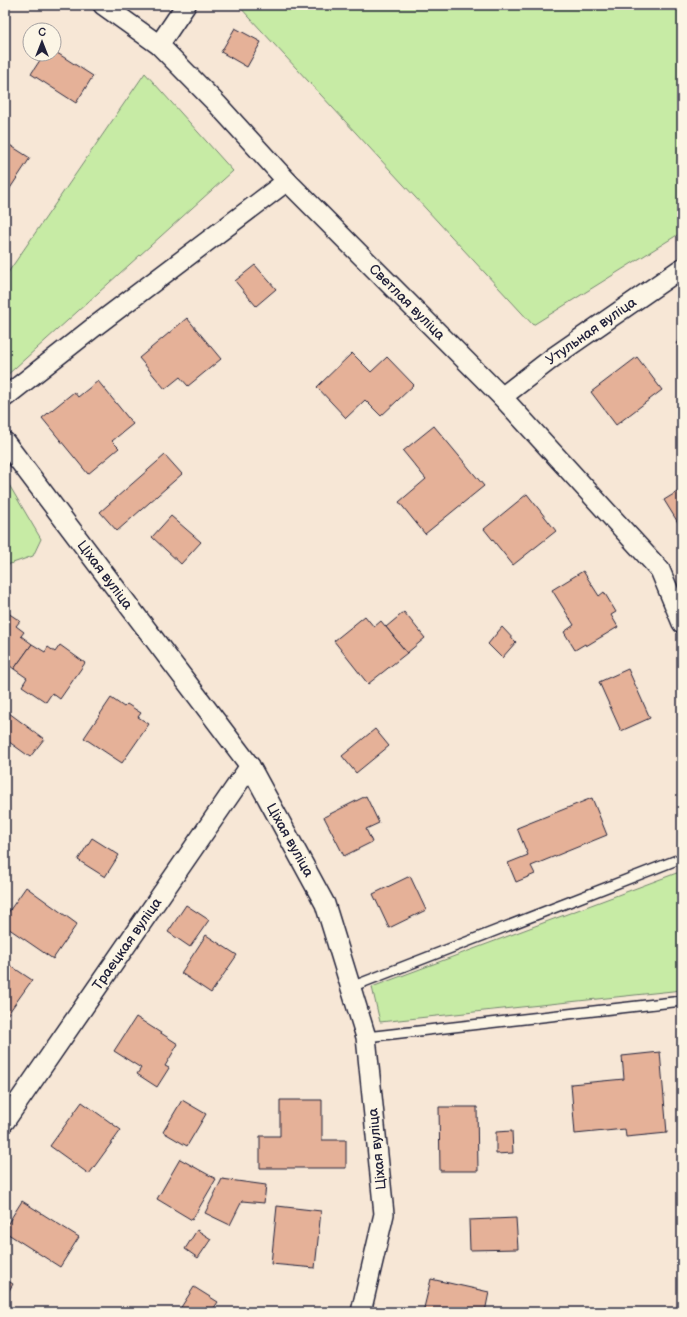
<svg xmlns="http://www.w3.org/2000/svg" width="687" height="1317" viewBox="0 0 687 1317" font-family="'Balsamiq Sans',sans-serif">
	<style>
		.green { fill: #c7eba5; stroke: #748670 }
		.building { fill: #e5b198; stroke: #22223b }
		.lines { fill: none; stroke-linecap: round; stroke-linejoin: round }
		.lane-casing { stroke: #22223b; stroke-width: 12 }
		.street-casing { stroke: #22223b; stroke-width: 22 }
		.lane { stroke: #fcf5e5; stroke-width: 9 }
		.street { stroke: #fcf5e5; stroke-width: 19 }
		.labels { text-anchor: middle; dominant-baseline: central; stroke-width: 3.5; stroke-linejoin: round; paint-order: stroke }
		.street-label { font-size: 14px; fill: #22223b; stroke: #fcf5e5 }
	</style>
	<rect width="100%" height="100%" fill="#f7e7d6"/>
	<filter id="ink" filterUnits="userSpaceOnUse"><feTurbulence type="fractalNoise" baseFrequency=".025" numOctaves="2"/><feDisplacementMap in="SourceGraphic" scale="8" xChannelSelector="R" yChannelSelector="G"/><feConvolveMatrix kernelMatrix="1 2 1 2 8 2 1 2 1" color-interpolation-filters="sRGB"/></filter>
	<g filter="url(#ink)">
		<g class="green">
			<path d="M238,5H682V232L533,325Z"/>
			<path d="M145,73L233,171L5,377V277Z"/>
			<path d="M5,478L41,539L33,556L7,565L5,563Z"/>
			<path d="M682,871V990L380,1022L372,987Z"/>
		</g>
		<g class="building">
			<path d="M235,28L261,42L247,67L221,52Z"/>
			<path d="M54,51L93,76L76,103L31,74L44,54H54Z"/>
			<path d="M5,142L30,158L5,196Z"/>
			<path d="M255,265L276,289L256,306L235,281Z"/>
			<path d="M187,318L221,359L188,386L180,377L165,389L139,358Z"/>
			<path d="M682,339V352L676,343Z"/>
			<path d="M352,353L371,372L387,357L414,385L381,416L365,400L346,418L317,387Z"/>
			<path d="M637,357L662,390L616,425L591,392Z"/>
			<path d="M98,381L133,424L112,441L119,448L88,474L42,418L74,392L78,397Z"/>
			<path d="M434,426L484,486L425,534L399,502L426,479L403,451Z"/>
			<path d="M165,455L182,474L117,531L100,512Z"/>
			<path d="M682,489V529L664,500Z"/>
			<path d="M527,494L556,531L513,565L484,529Z"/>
			<path d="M171,516L201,542L181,564L152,537Z"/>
			<path d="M583,571L599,596L604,592L616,612L611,615L618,627L586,646L585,644L575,650L564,632L574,625L552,590Z"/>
			<path d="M5,611L20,621L16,626L24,632L21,636L32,644L14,669L5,662Z"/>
			<path d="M404,612L425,638L407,653L386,627Z"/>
			<path d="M365,616L374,627L381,621L407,653L368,684L334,641Z"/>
			<path d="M502,627L516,642L502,658L488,644Z"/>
			<path d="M32,644L45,652L48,647L55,652L60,645L85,663L60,699L52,693L46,702L22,686L27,678L14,669Z"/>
			<path d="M628,669L650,718L621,731L599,682Z"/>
			<path d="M111,698L124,707L127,704L141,713L138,717L149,724L122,763L84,738Z"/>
			<path d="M5,710L44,739L30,757L5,739Z"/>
			<path d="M375,729L389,746L356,773L342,756Z"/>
			<path d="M366,796L379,823L366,829L372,842L344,856L324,817Z"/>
			<path d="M592,798L607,835L531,866L535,874L516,882L508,863L528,855L517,828Z"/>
			<path d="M92,838L119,855L105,877L78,860Z"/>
			<path d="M5,850L9,853L5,858Z"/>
			<path d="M410,876L426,910L389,928L373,894Z"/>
			<path d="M26,887L77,924L53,959L5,926V917Z"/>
			<path d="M186,905L209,920L190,947L168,932Z"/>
			<path d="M206,935L237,955L211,993L181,973Z"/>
			<path d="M5,962L32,980L5,1018Z"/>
			<path d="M136,1017L178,1044L165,1066L169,1068L157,1087L137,1074L141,1068L114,1051Z"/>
			<path d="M660,1052L667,1133L626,1137L625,1129L575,1134L571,1084L624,1079L622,1056Z"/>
			<path d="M182,1100L206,1114L187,1146L163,1132Z"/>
			<path d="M280,1100H322V1140H346V1168H260V1136H280Z"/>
			<path d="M82,1102L121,1130L89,1174L50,1146Z"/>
			<path d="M439,1107H477L478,1171H440Z"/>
			<path d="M512,1131L513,1153L496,1154V1132Z"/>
			<path d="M180,1159L216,1179L192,1220L157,1199Z"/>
			<path d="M222,1179L266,1185L264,1203L242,1201L230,1225L205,1213Z"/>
			<path d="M22,1201L79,1237L60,1267L5,1232V1228Z"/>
			<path d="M277,1206L321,1211L315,1268L271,1264Z"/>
			<path d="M516,1218L518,1249L470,1250L469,1220Z"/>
			<path d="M197,1230L211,1239L198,1258L185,1249Z"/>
			<path d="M5,1279L13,1284L5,1297Z"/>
			<path d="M431,1279L489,1292L485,1312H423Z"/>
			<path d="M194,1287L218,1302L211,1312H178Z"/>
		</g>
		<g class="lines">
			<defs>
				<g id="lane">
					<path d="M351,987L682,858"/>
					<path d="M366,1037L682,1001"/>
				</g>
				<g id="street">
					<path d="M103,5L159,45L217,104L287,181L502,397L660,570L682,623"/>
					<path d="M159,45L186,5"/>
					<path d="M5,397L94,327L287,181"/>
					<path d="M502,397L555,356L682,268"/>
					<path d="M5,442L250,766L325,904L366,1037L384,1214L361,1312"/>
					<path d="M5,1121L250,766"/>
				</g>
			</defs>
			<use href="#lane" class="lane-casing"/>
			<use href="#street" class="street-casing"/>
			<use href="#lane" class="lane"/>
			<use href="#street" class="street"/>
		</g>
	</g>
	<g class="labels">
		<g class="street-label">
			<text transform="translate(407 302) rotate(45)">Светлая вуліца</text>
			<text transform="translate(591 331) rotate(-35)">Утульная вуліца</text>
			<text transform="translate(105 575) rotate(53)">Ціхая вуліца</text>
			<text transform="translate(290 840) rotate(61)">Ціхая вуліца</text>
			<text transform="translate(127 944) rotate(-55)">Траецкая вуліца</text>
			<text transform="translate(377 1149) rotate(-96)">Ціхая вуліца</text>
		</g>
	</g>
	<rect width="687" height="1317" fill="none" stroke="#fcf5e5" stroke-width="20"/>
	<rect x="10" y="10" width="667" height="1297" fill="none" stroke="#22223b" stroke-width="1.5" filter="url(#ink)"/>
	<g transform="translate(42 42)"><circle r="19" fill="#fcf5e5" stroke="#a5a1a1"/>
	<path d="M0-3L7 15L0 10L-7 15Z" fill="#22223b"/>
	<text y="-6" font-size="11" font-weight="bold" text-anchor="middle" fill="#22223b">С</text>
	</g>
</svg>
